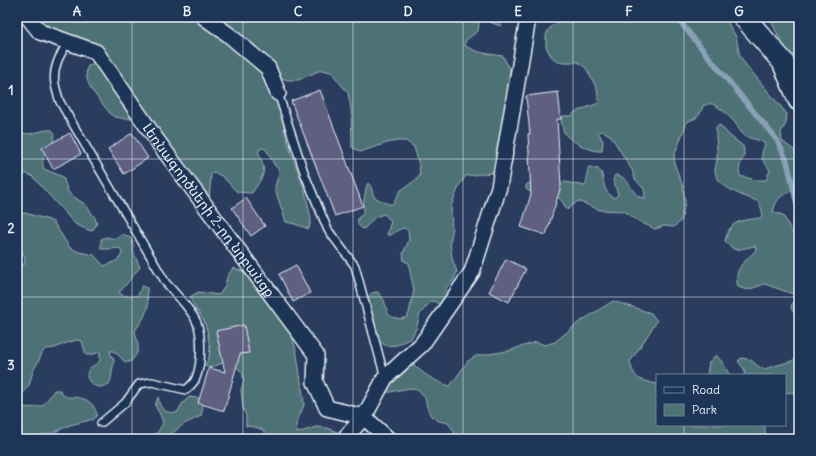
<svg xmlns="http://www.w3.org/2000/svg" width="816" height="456" viewBox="0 0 816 456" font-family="Delius,'Noto Sans Armenian',sans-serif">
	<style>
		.green { fill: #4d7274; stroke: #9ab2b6 }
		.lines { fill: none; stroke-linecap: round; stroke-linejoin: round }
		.stream { stroke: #88a1b9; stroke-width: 5.5 }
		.building { fill: #615f80; stroke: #e8f1f8 }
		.lane-casing { stroke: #e8f1f8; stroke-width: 10 }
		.street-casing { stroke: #e8f1f8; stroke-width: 18 }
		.secondary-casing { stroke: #e8f1f8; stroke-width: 24 }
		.lane { stroke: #1d3557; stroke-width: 7 }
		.street { stroke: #1d3557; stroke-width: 15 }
		.secondary { stroke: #1d3557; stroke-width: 21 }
		.grid { fill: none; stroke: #e8f1f8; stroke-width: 1; stroke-opacity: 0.55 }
		.labels { text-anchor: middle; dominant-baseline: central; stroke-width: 3.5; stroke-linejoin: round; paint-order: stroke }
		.street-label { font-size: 14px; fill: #e8f1f8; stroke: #1d3557 }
		.neatline { fill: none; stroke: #e8f1f8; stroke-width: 1.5 }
		.grid-label { font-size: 13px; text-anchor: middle; font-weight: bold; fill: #e8f1f8 }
	</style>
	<rect width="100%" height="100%" fill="#2b3d5f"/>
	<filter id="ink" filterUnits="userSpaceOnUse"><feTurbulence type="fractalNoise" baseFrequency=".025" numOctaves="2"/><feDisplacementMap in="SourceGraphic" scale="8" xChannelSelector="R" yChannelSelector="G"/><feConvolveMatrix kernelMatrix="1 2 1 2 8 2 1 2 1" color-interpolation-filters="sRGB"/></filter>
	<g filter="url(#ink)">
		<g class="green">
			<path d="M19,17H480L478,31L466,40L464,45C475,53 490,54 503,56L510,70L511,80L495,171L491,173L466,176L460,184L451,206L452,233L450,242L452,258L457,272L453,281L446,288V293L454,299L445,309L434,301L430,302L420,314L416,329L411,338L397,345L387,346L383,344L377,337L367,300C370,293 372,292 378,292L384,300L388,314L392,317L401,319L407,317L409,313L414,290L410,272L409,263L404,261L403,253L409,240L408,231L405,228L400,229L391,235H387L391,221L384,214L375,217L364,229C358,227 357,224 358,218L362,215L364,210L363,206L366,188L368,183L371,187L374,197L388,204H393L400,191L417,179L420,175L419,165L414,147L406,141H396L387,143L360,152L352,147L351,108L348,93L331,72L321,70L298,80H288L278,77L280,102L285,133L291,153L304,187L311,219L309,229L295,224L286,222L275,189C275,180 280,178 279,169L275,166L266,149L262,148L258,151C267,174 265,173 252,193L237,192L223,177L214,172L211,175L209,201L138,119C132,119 119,119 113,116C110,114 108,110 105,107C97,97 81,80 88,66L92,64L100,51L95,43L76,37L40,32Z"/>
			<path d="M481,17H505L501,26L492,23Z"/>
			<path d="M559,17L725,18L736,37L740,56L746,65L787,114L786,124L781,132L782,141L799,154V180C794,195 782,191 776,203C775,205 774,209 773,212L783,215L792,232L799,240V318L792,310L791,306L796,298L793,294L765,284L747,290L738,287C733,269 744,262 756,250L755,246L736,250L732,248L725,241C730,219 741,221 760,218L763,214L760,205L757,201C744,196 717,188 715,171C715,167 717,163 717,159C718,148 715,138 716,127L720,125L730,136L743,146L744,151V157L741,161L739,171L740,176L756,180H766L770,170C762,159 759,159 765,144C759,138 749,140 743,134C740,132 738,127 736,124C731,118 720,106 712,104C709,103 706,105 703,106C699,118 698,117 687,122L674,156L675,166L683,186L685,202L681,221L674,227L664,226L655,229L640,222L624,211L600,210L578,201L567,210L562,201L555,195L531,192H530L526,189V185L535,180H555L585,186C589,178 585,174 589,167C591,167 596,168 598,169C607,175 599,192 615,198L618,194L613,180L615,175C633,177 630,198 645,198L644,189L635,179L632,170L611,136L603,131L598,132L603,141L602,151C594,153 570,141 565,134C562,130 562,124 561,119L563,116H572L575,112L599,103L597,89L586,68L578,62H558L551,56L546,47V37L547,32L550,28L558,22Z"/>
			<path d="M769,17H794L799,21V73L787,53Z"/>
			<path d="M17,130L20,133L30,134L46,130H52L55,134C54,137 54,141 53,143C49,154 39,156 44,169L63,177L68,192L77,199L86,205L95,218L97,223L95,227L92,231L88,230L75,224L32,176L27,174L17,173Z"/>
			<path d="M17,213H25L49,220L54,223L70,248L79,252L94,255L104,266C111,263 120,261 122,253L120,248L111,249H101V239L106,237L115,239L123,234L132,239L134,254L140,267L119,293C125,297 132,297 138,295L142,286L147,288L148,307L144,317L135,331C138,347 142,350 130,362H125L114,351H110L111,355L114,360L111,379L109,384C107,385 102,387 100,387C93,387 84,379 88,371C90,367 97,364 100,361V352L91,355H86L82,341L77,340L63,344L55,348L45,349L42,353L38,362L33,371L29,385L19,398L18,403L21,408C25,407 37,408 41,406C45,405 51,394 54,390H60L62,394L66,397C80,397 93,398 97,415L94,419L70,425L53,433L38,436L28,437L20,432L17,434V261L20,265L25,264L24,255L17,244Z"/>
			<path d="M233,268L242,271L249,278L257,284L289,323L297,355L303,395L304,405L296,424L297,433L316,427L327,428L337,432L339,439H268L263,430L255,427L246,426V416L243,408L241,390L244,381L242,372L235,366L226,362L209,368L205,366L209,357L210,348L207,330L204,321L194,306L190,297L198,292L219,295L225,286L227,277Z"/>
			<path d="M613,301L651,313L657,321L630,362C635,381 640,380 657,384V425H765V439H454V431L448,423L439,421L431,416L427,407L425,398L419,390L410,388L390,392L381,393L372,389L375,380L385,378L407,359C420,371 432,381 450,386L468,361L476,356L508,351L536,342L545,345L555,342L578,323Z"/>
			<path d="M716,355L723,363L730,375H707L709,362Z"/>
			<path d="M799,356V394L795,392L785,393V375H743L745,374L744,369L738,361L742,358L751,360L759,367L764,369L792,361Z"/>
			<path d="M158,397L160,406L167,412L177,413L182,404L189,397L199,398L203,407L201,416L184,424L170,435L171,439H146C155,437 159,431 163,423L160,414L155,406Z"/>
		</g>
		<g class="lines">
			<path class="stream" d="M676,17L777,140L787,161L799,213"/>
		</g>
		<g class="building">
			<path d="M320,90L363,206L335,216L291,101Z"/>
			<path d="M558,92L561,119H557L561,186L546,235L521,227L531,194L528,134H530L526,96Z"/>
			<path d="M70,133L81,154L53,169L42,148Z"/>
			<path d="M132,133L148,158L124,174L108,149Z"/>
			<path d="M246,198L265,226L251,236L232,208Z"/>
			<path d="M506,259L526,269L509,302L489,292Z"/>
			<path d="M296,265L310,293L293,302L279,274Z"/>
			<path d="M244,325L249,353L240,354L224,411L198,403L209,368L225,372L216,331Z"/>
		</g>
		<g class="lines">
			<defs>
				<g id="lane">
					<path d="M68,42C60,55 52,68 55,84C56,90 58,96 60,102L166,283C176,294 186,304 194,317C203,330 202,363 196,378C195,382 190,386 186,390L152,382L139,384L125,403L101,423"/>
					<path d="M278,93L305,175L328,230L355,266L385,378"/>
				</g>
				<g id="street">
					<path id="s1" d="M28,17L40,32L96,52L158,142L316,355L315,382L327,408L364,417L388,439"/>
					<path d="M204,17L229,35L268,68L278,93"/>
					<path d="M344,439L364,417L385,378L422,344L472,272L499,187L527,24V17"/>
				</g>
				<path id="secondary" d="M744,17L783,62L799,100"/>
			</defs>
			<use href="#lane" class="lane-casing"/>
			<use href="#street" class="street-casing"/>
			<use href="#secondary" class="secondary-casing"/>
			<use href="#lane" class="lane"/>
			<use href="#street" class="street"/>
			<use href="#secondary" class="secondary"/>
		</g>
	</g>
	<path class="grid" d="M132,17V439M243,17V439M353,17V439M463,17V439M573,17V439M684,17V375M17,159H799M17,297H799M684,425V439"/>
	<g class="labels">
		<g class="street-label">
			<text stroke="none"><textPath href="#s1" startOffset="273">Լեռնագործների 2-րդ նրբանցք</textPath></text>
		</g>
	</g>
	<rect width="816" height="456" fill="none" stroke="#1d3557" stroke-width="44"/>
	<rect x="656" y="374" width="130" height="52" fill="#1d3557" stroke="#6e8097"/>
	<rect x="664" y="387" width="20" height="6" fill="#1d3557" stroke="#6e8097"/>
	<text x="692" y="394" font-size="12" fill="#e8f1f8">Road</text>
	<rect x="664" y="404" width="20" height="12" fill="#4d7274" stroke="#6e8097"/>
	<text x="692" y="414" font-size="12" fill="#e8f1f8">Park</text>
	<rect x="22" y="22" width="772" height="412" class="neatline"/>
	<g class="grid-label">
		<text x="77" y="16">A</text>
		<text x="187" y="16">B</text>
		<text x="298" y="16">C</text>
		<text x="408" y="16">D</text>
		<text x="518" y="16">E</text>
		<text x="629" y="16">F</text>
		<text x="739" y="16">G</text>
		<text x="11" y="95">1</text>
		<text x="11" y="233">2</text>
		<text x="11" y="370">3</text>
	</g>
</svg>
